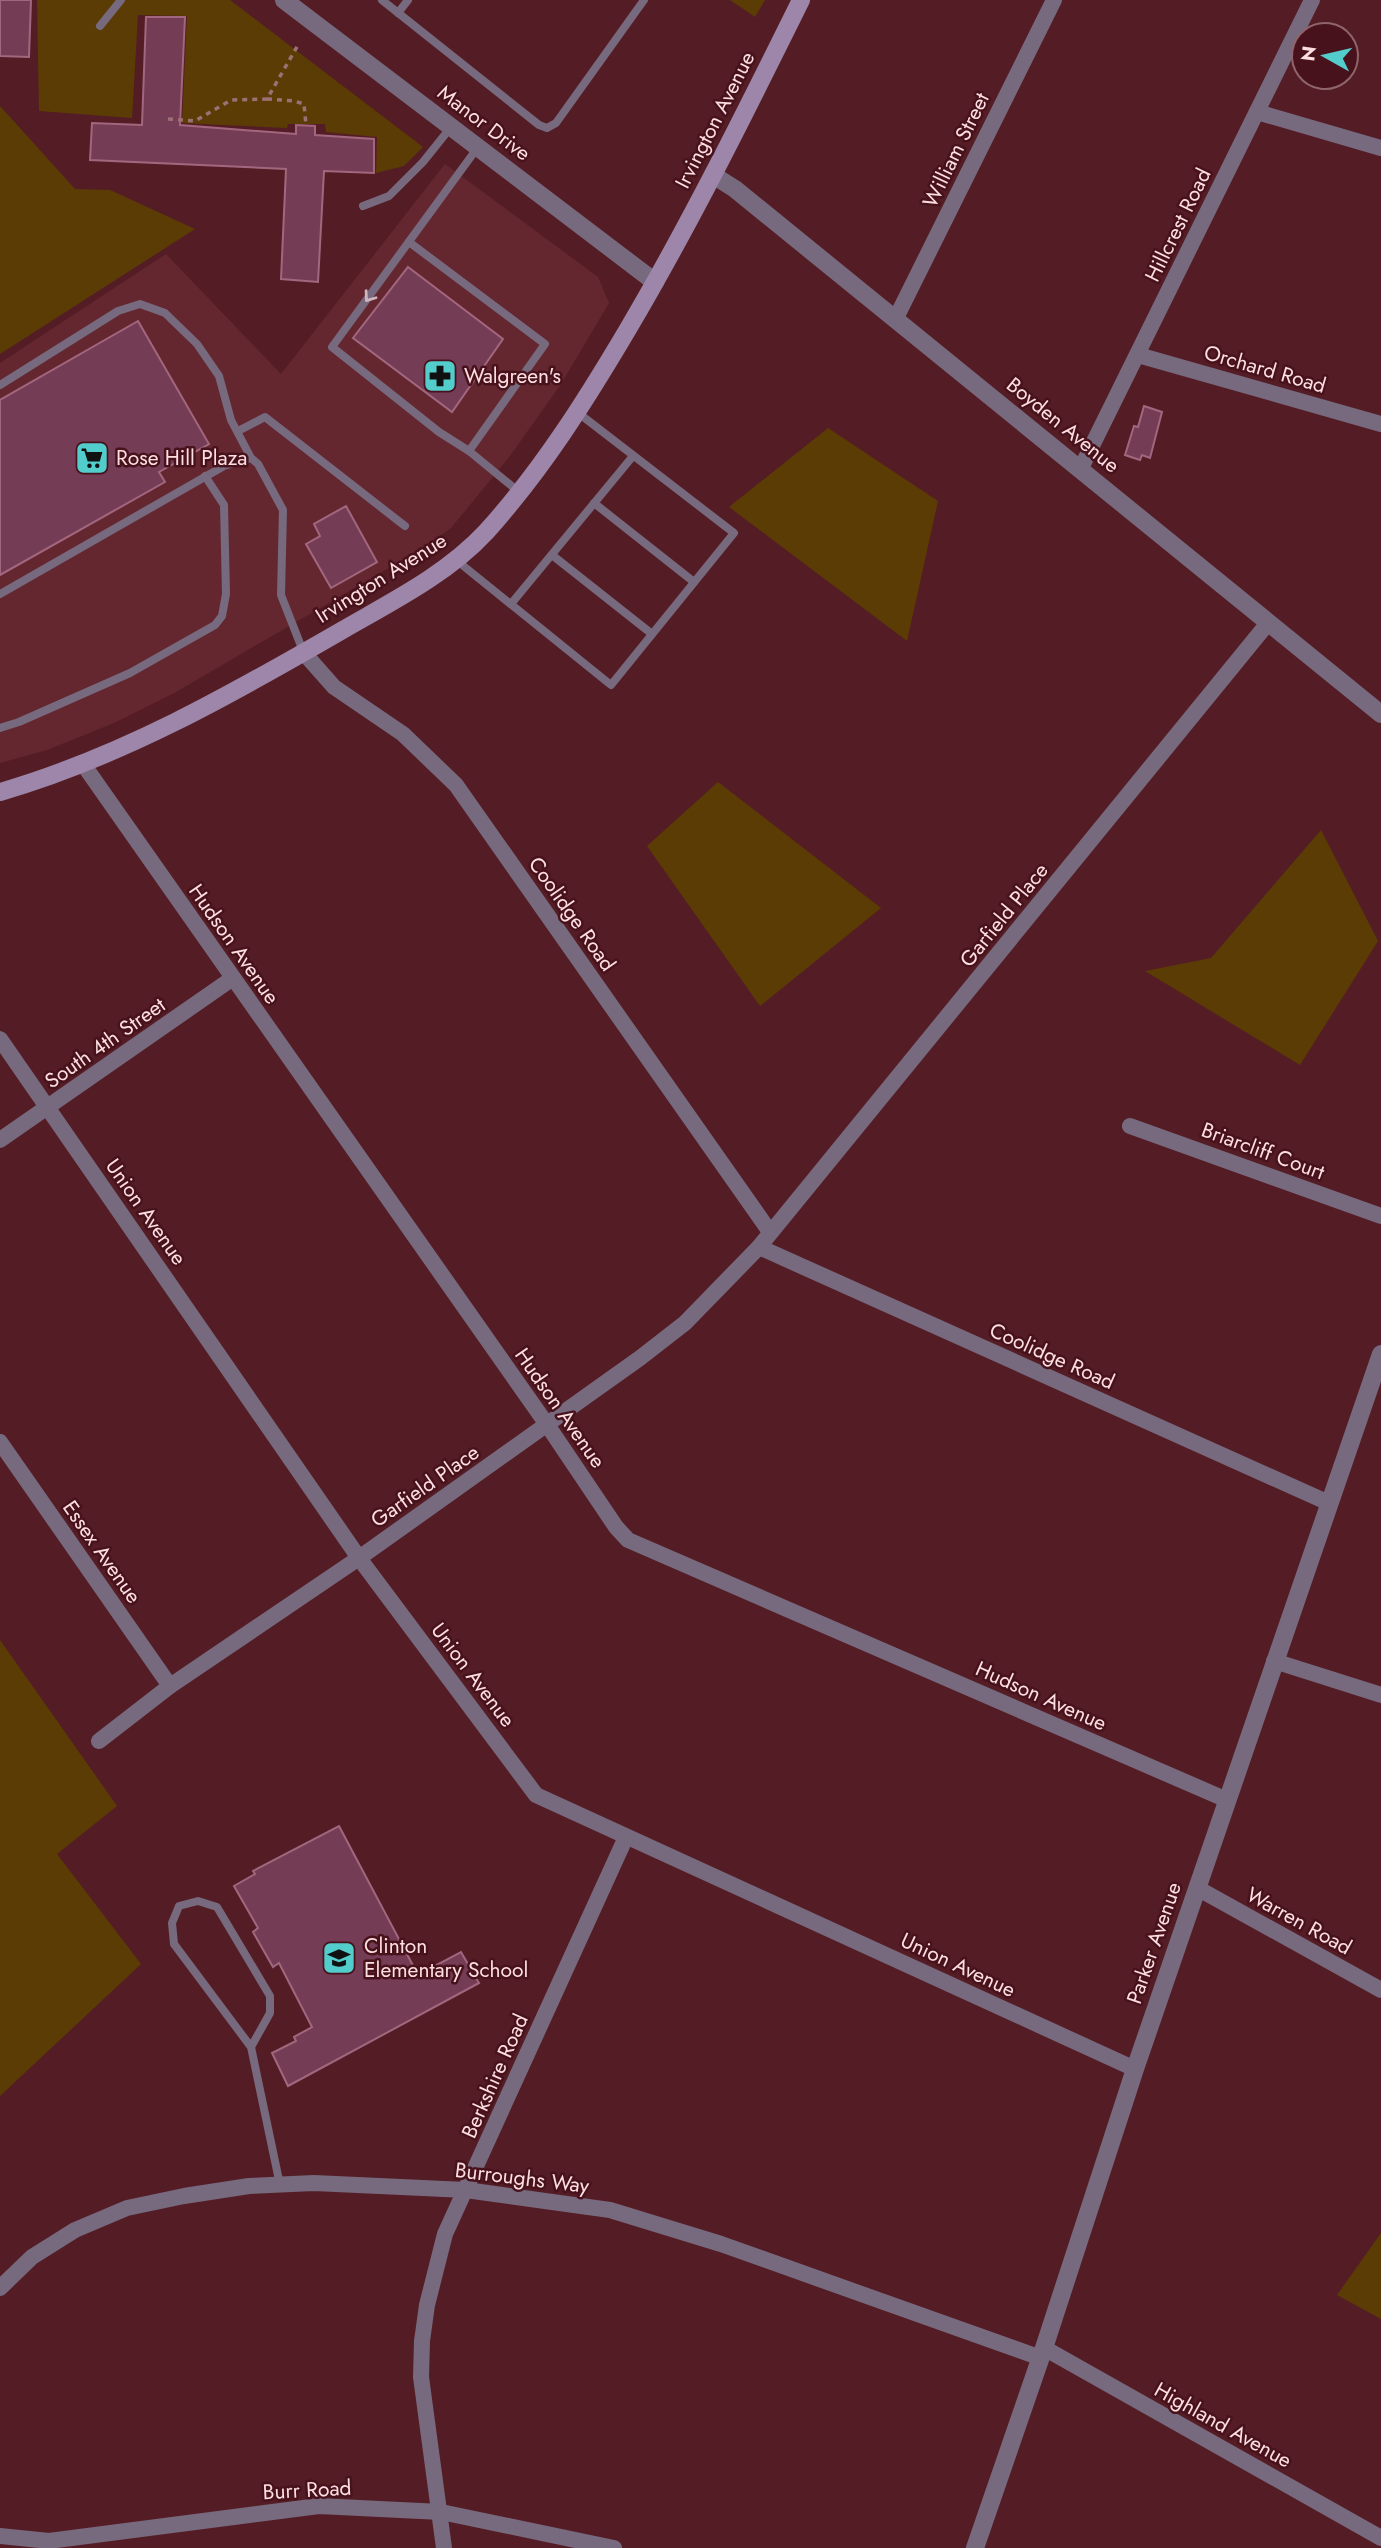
<svg xmlns="http://www.w3.org/2000/svg" width="1381" height="2548" viewBox="0 0 1381 2548" font-family="Jost,sans-serif">
	<style>
		.built { fill: #642730 }
		.green { fill: #5b3c04 }
		.building { fill: #753d55; stroke: #a2677f; stroke-width: 2 }
		.lines { fill: none; stroke-linecap: round; stroke-linejoin: round }
		.path { stroke: #9d7076; stroke-width: 3.5; stroke-dasharray: 5 5; stroke-linecap: butt }
		.service { stroke: #77697e; stroke-width: 8 }
		.minor { stroke: #77697e; stroke-width: 16 }
		.tertiary { stroke: #77697e; stroke-width: 18 }
		.secondary { stroke: #9d86a9; stroke-width: 18 }
		.oneway { stroke: #ceb6be }
		.labels { text-anchor: middle; dominant-baseline: central; stroke-width: 5; stroke-linejoin: round; paint-order: stroke }
		.street-label { font-size: 21px; fill: #fddfe1; stroke: #48121c }
		.poi-label { font-size: 21px; fill: #fddfe1; stroke: #48121c; text-anchor: start }
	</style>
	<rect width="100%" height="100%" fill="#541d25"/>
	<path class="built" d="M445,164L598,277L609,303L561,384L510,456L451,528L423,548L176,692L114,723L47,750L0,763V363L166,254L281,374Z"/>
	<g class="green">
		<path d="M37,0H230L423,147L404,166L376,173L377,137L326,132L325,124H288L287,128L182,123L187,16L138,15L132,118L39,111Z"/>
		<path d="M730,0H765L755,17Z"/>
		<path d="M0,106L75,189L110,190L195,229L0,354Z"/>
		<path d="M828,428L938,501L907,641L729,507Z"/>
		<path d="M718,782L881,908L760,1006L647,846Z"/>
		<path d="M1321,830L1378,941L1300,1065L1145,971L1211,958Z"/>
		<path d="M0,1640L117,1806L57,1854L141,1964L0,2096Z"/>
		<path d="M1381,2233V2319L1337,2295Z"/>
	</g>
	<g class="building">
		<path d="M0,0H31L29,57L0,56Z"/>
		<path d="M146,17H185L180,125L296,134V125L315,126V135L374,139V173L324,171L318,282L281,279L286,169L90,160L92,123L142,125Z"/>
		<path d="M408,267L503,339L452,412L353,338Z"/>
		<path d="M138,321L209,444L159,472L165,482L0,575V400Z"/>
		<path d="M1144,406L1162,412L1150,458L1142,455L1140,460L1125,455L1134,426L1138,427Z"/>
		<path d="M346,506L377,562L331,588L306,544L320,536L314,524Z"/>
		<path d="M339,1826L418,1975L461,1952L479,1983L288,2086L272,2053L296,2041L294,2037L312,2027L279,1963L273,1967L253,1932L258,1928L234,1886L255,1874L253,1871Z"/>
	</g>
	<g class="lines">
		<g class="path">
			<path d="M267,99L294,101L304,104L306,125"/>
			<path d="M168,119L195,121L231,100L267,99L298,45"/>
		</g>
		<g class="service">
			<path d="M382,0L539,125L547,128L556,123L644,0"/>
			<path d="M398,13L408,0"/>
			<path d="M100,26L121,0"/>
			<path d="M478,147L332,347L439,432L469,451L519,492"/>
			<path d="M363,206L389,196L423,162L451,127"/>
			<path d="M409,242L545,344L469,451"/>
			<path d="M0,385L118,311L140,304L165,313L197,344L219,376L231,420L251,458"/>
			<path d="M238,431L265,417L405,526"/>
			<path d="M594,503L694,582"/>
			<path d="M552,555L652,634"/>
			<path d="M456,560L611,685L734,533L577,412"/>
			<path d="M0,594L224,466L251,458L258,464L283,510L281,595L303,651"/>
			<path d="M511,604L633,456"/>
			<path d="M0,728L19,722L130,673L215,625L222,616L226,594L224,505L205,476"/>
			<path d="M251,2047L270,2013V1996L217,1907L198,1901L179,1906L172,1923L174,1944L251,2047L280,2185"/>
		</g>
		<g class="minor">
			<path d="M1257,112L1381,148"/>
			<path d="M896,318L1054,0"/>
			<path d="M1138,355L1381,424"/>
			<path d="M1081,468L1312,0"/>
			<path d="M304,653L334,687L403,734L456,785L770,1232"/>
			<path d="M83,764L548,1426L616,1527L628,1540L1227,1800"/>
			<path d="M0,1039L359,1558L536,1795L1135,2069"/>
			<path d="M1130,1126L1381,1216"/>
			<path d="M0,1140L233,978"/>
			<path d="M759,1247L1329,1503"/>
			<path d="M0,1442L170,1686"/>
			<path d="M1274,1661L1381,1695"/>
			<path d="M99,1741L170,1686L359,1558L640,1358L685,1323L759,1247L1268,623"/>
			<path d="M1197,1888L1381,1990"/>
			<path d="M0,2288L32,2257L75,2230L127,2208L184,2196L249,2186L314,2183L466,2190L610,2210L721,2244L1041,2358"/>
			<path d="M1044,2348L1381,2538"/>
			<path d="M0,2536L49,2541L319,2506L441,2512L614,2548"/>
			<path d="M444,2548L421,2377L422,2341L427,2305L445,2234L626,1837"/>
		</g>
		<g class="tertiary">
			<path d="M284,0L655,282"/>
			<path d="M713,175L735,189L1381,714"/>
			<path d="M975,2548L1044,2348L1135,2069L1381,1354"/>
		</g>
		<path class="secondary" d="M0,792C121,757 232,694 341,631C391,602 446,575 486,532C542,470 586,400 628,329C691,222 746,111 801,0"/>
	</g>
	<defs><path id="oneway-chevron" d="M-2-3.5L2.5 0L-2 3.5" fill="none" stroke-width="1.6" stroke-linecap="round" stroke-linejoin="round" transform="scale(1.75)"/></defs>
	<use class="oneway" href="#oneway-chevron" transform="translate(369 297) rotate(126)"/>
	<defs>
		<symbol id="pharmacy-square" viewBox="-11 -11 22 22"><rect x="-9" y="-9" width="18" height="18" rx="4" fill="#52cdcc" stroke="#48121c"/><path d="M-2-6h4v4h4v4h-4v4h-4v-4h-4v-4h4Z" fill="#111"/></symbol>
		<symbol id="supermarket-square" viewBox="-11 -11 22 22"><rect x="-9" y="-9" width="18" height="18" rx="4" fill="#52cdcc" stroke="#48121c"/><path d="M-6-5.5h2.5l.6 2H6L4.5 2H-2.5L-4.4-4H-6ZM-1.5 3.2a1.3 1.3 0 1 0 .1 0ZM3 3.2a1.3 1.3 0 1 0 .1 0Z" fill="#111"/></symbol>
		<symbol id="school-square" viewBox="-11 -11 22 22"><rect x="-9" y="-9" width="18" height="18" rx="4" fill="#52cdcc" stroke="#48121c"/><path d="M0-5L7-2L0 1L-7-2ZM-4 1L0 2.5L4 1V4Q0 6-4 4Z" fill="#111"/></symbol>
	</defs>
	<g fill-rule="evenodd">
		<use href="#pharmacy-square" x="421" y="357" width="38" height="38"/>
		<use href="#supermarket-square" x="73" y="439" width="38" height="38"/>
		<use href="#school-square" x="320" y="1939" width="38" height="38"/>
	</g>
	<g class="labels">
		<g class="street-label">
			<text transform="translate(715 120) rotate(-63)">Irvington Avenue</text>
			<text transform="translate(484 123) rotate(37)">Manor Drive</text>
			<text transform="translate(956 150) rotate(-64)">William Street</text>
			<text transform="translate(1178 225) rotate(-64)">Hillcrest Road</text>
			<text transform="translate(1265 369) rotate(16)">Orchard Road</text>
			<text transform="translate(1063 425) rotate(39)">Boyden Avenue</text>
			<text transform="translate(381 578) rotate(-32)">Irvington Avenue</text>
			<text transform="translate(572 914) rotate(55)">Coolidge Road</text>
			<text transform="translate(1004 915) rotate(-51)">Garfield Place</text>
			<text transform="translate(234 944) rotate(55)">Hudson Avenue</text>
			<text transform="translate(105 1043) rotate(-35)">South 4th Street</text>
			<text transform="translate(1263 1151) rotate(20)">Briarcliff Court</text>
			<text transform="translate(146 1212) rotate(55)">Union Avenue</text>
			<text transform="translate(1052 1356) rotate(24)">Coolidge Road</text>
			<text transform="translate(560 1408) rotate(55)">Hudson Avenue</text>
			<text transform="translate(425 1486) rotate(-35)">Garfield Place</text>
			<text transform="translate(102 1552) rotate(55)">Essex Avenue</text>
			<text transform="translate(473 1675) rotate(53)">Union Avenue</text>
			<text transform="translate(1041 1696) rotate(24)">Hudson Avenue</text>
			<text transform="translate(1299 1921) rotate(29)">Warren Road</text>
			<text transform="translate(1154 1943) rotate(-71)">Parker Avenue</text>
			<text transform="translate(958 1965) rotate(25)">Union Avenue</text>
			<text transform="translate(495 2076) rotate(-66)">Berkshire Road</text>
			<text transform="translate(522 2178) rotate(7)">Burroughs Way</text>
			<text transform="translate(1223 2425) rotate(29)">Highland Avenue</text>
			<text transform="translate(307 2490) rotate(-3)">Burr Road</text>
		</g>
		<g class="poi-label">
			<text x="464" y="376">Walgreen's</text>
			<text x="116" y="458">Rose Hill Plaza</text>
			<text x="364" y="1946">Clinton<tspan x="364" dy="24">Elementary School</tspan></text>
		</g>
	</g>
	<g transform="translate(1325 56) rotate(278)"><circle r="33" fill="#48121c" stroke="#90646b" stroke-width="2"/>
	<path d="M0-5L12 26L0 18L-12 26Z" fill="#52cdcc"/>
	<text y="-10" font-size="19" font-weight="bold" text-anchor="middle" fill="#fddfe1">N</text>
	</g>
</svg>
